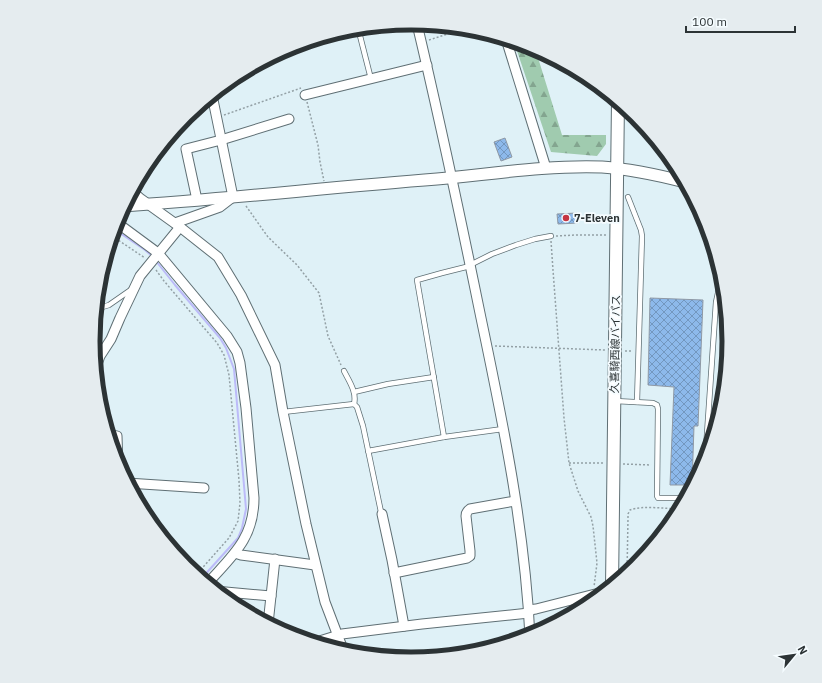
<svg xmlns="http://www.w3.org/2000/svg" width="822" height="683" viewBox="0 0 822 683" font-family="'IBM Plex Sans','Noto Sans JP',sans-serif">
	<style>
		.forest { fill: url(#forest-firs) }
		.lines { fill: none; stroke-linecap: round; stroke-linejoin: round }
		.stream { stroke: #bcbbf9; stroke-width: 2 }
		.building { fill: url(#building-cross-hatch); stroke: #8f99a5 }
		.service-casing { stroke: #5f6f74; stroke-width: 6 }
		.minor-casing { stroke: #5f6f74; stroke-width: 11 }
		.tertiary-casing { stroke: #5f6f74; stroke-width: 13 }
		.secondary-casing { stroke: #5f6f74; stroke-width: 14 }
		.path { stroke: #93a0a5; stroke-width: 1.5; stroke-dasharray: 2 2; stroke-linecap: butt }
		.service { stroke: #fff; stroke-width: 4.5 }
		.minor { stroke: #fff; stroke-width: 9 }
		.tertiary { stroke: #fff; stroke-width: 11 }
		.secondary { stroke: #fff; stroke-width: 12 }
		.poi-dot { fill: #c53542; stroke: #f5fcff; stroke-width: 1.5 }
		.labels { text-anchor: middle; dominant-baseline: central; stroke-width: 3.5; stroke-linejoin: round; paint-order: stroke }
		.poi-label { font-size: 11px; font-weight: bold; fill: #2c3335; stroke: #f5fcff; text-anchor: start }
		.street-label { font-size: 11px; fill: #2c3335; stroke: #f5fcff }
		.rim { fill: none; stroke: #2c3335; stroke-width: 5 }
	</style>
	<defs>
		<pattern id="forest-firs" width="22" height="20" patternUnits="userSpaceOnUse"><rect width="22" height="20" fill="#a0cbaf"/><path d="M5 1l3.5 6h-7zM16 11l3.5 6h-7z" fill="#83a58f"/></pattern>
		<pattern id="building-cross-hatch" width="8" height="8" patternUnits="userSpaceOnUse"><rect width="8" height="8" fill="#8db9eb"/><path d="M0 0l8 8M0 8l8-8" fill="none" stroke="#7397bf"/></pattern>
	</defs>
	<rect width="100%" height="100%" fill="#dff1f7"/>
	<path class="forest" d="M514,42L535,48L562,135H606V144L597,156L551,152Z"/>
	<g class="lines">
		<g class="stream">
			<path d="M114,229L145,250L152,256"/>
			<path d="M156,261L175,285L220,338L226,348L234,369L246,509L242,528L238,538L201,579"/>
		</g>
	</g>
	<g class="building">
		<path d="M505,138L512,157L501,161L494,142Z"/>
		<path d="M577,213L578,223L558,224L557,214Z"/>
		<path d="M650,298L703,300L698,426H694L692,485H670L674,387L648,385Z"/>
		<path d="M723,310H726L730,342L724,397H719Z"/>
	</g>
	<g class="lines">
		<defs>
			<g id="service">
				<path d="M358,28L371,79"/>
				<path d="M628,197L641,230L642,236L637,402"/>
				<path d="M718,293L725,294"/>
				<path d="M96,309L109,305L132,289"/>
				<path d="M344,371C349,381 357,392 354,404L357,407L363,426L381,512L382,514"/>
				<path d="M354,392L388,384L434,377"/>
				<path d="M615,401L653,403L657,405L658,409L657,496L658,498H686"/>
				<path d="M283,412L354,404"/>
				<path d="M444,437L417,280L442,273L466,267L492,254L516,245L535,239L551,236"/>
				<path d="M368,451L444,437L503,429"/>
				<path d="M705,463L716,302L718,293L719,264"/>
			</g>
			<g id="minor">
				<path d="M417,24C440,121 461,220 481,318C503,423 525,529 530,637"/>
				<path d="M506,39L546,168"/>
				<path d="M305,95L427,65"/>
				<path d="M132,191L141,199L180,227L218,257L241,295L275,365L283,412L306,524L325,602L344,652"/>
				<path d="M197,200L186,149L221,140L289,119"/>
				<path d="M116,222L158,253L227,336L237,352L240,363L246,408L254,498C254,539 232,556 207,584"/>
				<path d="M175,223L220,207L233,197L212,95"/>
				<path d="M95,370L100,356L111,339L120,318L140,276L180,227"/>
				<path d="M108,434L117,436L118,466"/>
				<path d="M127,483L204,488"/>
				<path d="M382,514L392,560L404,626"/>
				<path d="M235,553L241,555L315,565"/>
				<path d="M394,573L467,558L470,556V551L466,516C466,513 467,511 470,509L515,501"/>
				<path d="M215,591L271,596"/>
				<path d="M529,610L536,609L607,591"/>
				<path d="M268,624L275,559"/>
				<path d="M313,643L342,634L422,624L529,613"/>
			</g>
			<path id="tertiary" d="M124,206C228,199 332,187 437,179C492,174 547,165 602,167C630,169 658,175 685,182"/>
			<path id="secondary" d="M612,587L618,101"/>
		</defs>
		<use href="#service" class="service-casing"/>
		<use href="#minor" class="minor-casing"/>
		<use href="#tertiary" class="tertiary-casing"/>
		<use href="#secondary" class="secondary-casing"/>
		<g class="path">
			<path d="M429,40L466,28"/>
			<path d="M307,102L318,145L320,162L324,181"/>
			<path d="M224,115L301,88"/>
			<path d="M246,206L268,237L297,265L319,293L328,336L341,365"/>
			<path d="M112,236L145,258"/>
			<path d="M556,236L576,235H607"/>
			<path d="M551,241L553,270L564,418L569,463L578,491L591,517L593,526L597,563L594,587"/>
			<path d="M156,270L164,281L217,343L224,355L229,375L239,480L240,503L238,521L229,538L196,575"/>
			<path d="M495,346L605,350"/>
			<path d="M625,351H633"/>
			<path d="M569,463H603"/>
			<path d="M623,464L651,465"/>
			<path d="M627,574L628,518V514L630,510C643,505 666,509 681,509"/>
		</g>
		<use href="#service" class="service"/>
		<use href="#minor" class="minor"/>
		<use href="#tertiary" class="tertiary"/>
		<use href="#secondary" class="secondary"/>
	</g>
	<circle class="poi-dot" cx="566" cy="218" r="4"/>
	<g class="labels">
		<g class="poi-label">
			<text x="574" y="218">7-Eleven</text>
		</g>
		<g class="street-label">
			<text transform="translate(615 344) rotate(-89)">久喜騎西線バイパス</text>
		</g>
	</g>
	<path d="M0 0H822V683H0ZM100 341a311 311 0 1 1 622 0a311 311 0 1 1-622 0Z" fill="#e5ecef" fill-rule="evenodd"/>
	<path class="rim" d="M100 341a311 311 0 1 1 622 0a311 311 0 1 1-622 0Z"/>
	<g transform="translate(794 655) rotate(61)" stroke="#f5fcff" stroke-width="3" paint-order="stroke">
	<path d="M0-3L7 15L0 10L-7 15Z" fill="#2c3335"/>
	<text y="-6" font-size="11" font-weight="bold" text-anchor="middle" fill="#2c3335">N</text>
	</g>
	<path d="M686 26v6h109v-6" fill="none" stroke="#2c3335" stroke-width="2"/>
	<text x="692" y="26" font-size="12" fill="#2c3335" stroke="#f5fcff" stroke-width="3" paint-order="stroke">100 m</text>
</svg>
